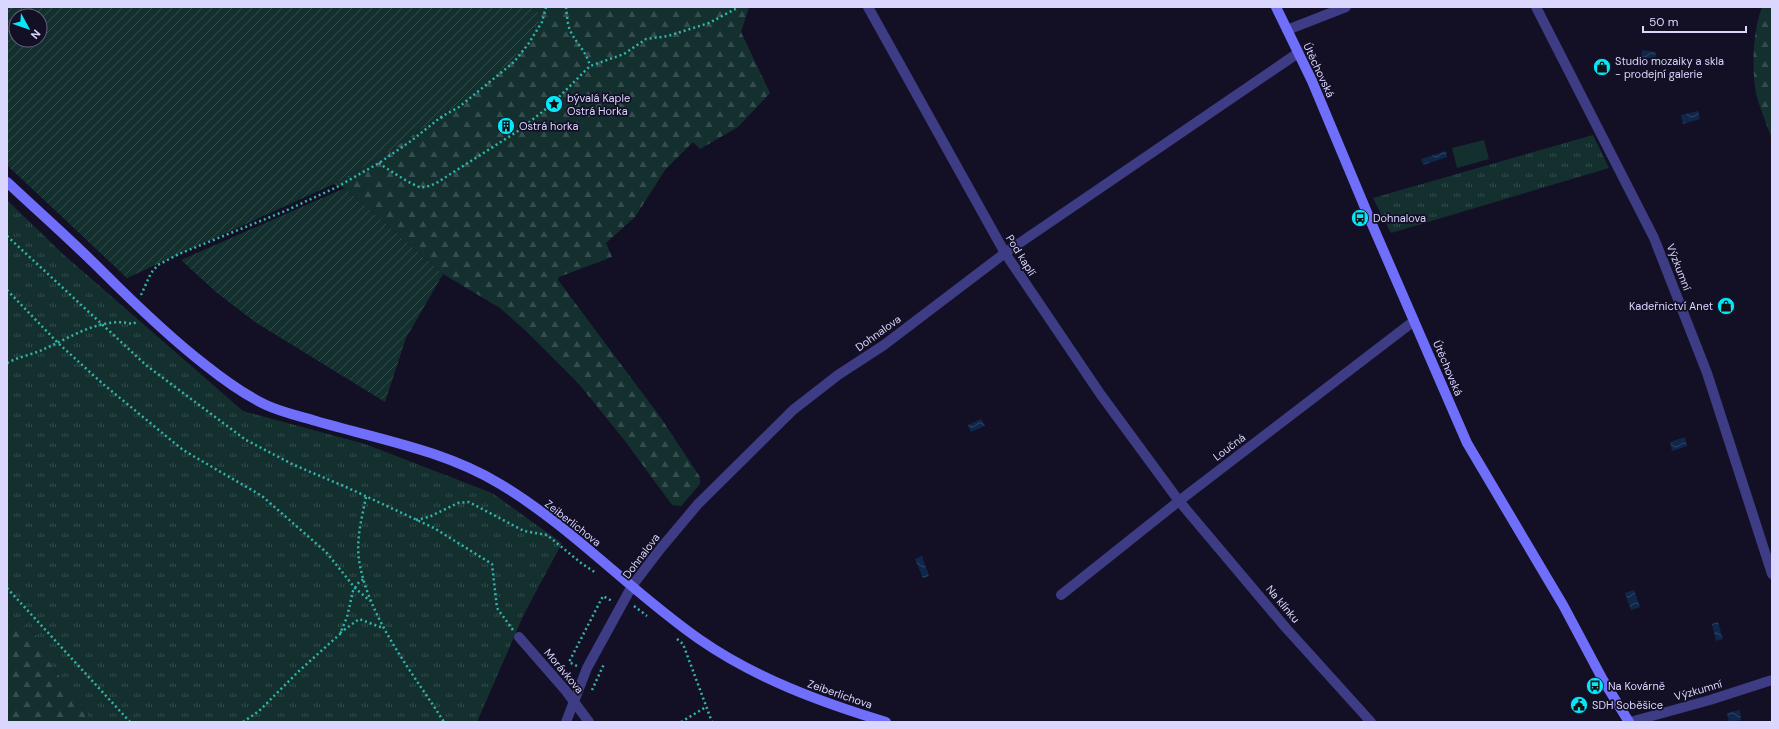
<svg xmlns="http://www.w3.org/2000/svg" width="1779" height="729" viewBox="0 0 1779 729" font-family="'DM Sans',sans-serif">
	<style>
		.grass { fill: url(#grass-tufts) }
		.forest { fill: url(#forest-firs) }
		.garden { fill: url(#garden-furrows); fill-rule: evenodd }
		.pitch { fill: #13302f }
		.water { fill: url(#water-waves) }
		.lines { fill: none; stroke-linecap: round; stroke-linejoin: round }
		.path { stroke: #32b6ab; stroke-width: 2.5; stroke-dasharray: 2 3; stroke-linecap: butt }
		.street { stroke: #3d3c84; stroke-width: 10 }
		.secondary { stroke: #706ffc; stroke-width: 10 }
		.labels { text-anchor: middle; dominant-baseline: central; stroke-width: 3.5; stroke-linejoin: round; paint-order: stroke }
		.poi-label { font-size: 11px; fill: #dad6fe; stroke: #131026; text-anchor: start }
		.street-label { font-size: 11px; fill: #dad6fe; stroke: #131026 }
	</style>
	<defs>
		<pattern id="grass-tufts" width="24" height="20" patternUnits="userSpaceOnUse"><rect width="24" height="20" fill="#13302f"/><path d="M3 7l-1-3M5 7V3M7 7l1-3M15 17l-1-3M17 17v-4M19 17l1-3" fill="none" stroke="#354d4e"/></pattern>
		<pattern id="forest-firs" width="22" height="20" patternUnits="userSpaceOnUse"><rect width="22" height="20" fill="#13302f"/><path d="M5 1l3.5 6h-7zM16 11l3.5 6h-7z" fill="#354d4e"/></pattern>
		<pattern id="garden-furrows" width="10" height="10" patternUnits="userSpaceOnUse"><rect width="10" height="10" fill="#13302f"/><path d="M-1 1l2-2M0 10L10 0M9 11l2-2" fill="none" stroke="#354d4e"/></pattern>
		<pattern id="water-waves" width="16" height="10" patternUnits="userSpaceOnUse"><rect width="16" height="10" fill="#0f274b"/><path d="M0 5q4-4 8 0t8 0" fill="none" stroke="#314666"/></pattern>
	</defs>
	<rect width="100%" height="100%" fill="#131026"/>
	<g class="grass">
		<path d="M1593,135L1609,168L1391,233L1373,198Z"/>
		<path d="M7,200L64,255L243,411L365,444L492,493L562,543L524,614L477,722H92L48,660L36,635L7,613Z"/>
	</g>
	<g class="forest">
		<path d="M534,7H749L741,32L770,93L738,127L700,149L693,142L665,170L635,217L606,243L612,257L559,277L558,280L661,418L700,477V484L681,506L672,505L625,441L579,384L526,331L500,308L443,274L345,188L334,184L381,157L431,122L455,107L541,18Z"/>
		<path d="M1762,7H1772V140C1767,123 1757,103 1755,87C1752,62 1753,31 1762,7Z"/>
		<path d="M7,613L36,635L48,660L92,722H7Z"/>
	</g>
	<g class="garden">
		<path d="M7,7H534L541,18L513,59L455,107L431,122L381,157L334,184L127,278L7,165ZM16,16H40V40H16Z"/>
		<path d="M345,188L443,274L406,338L385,402L255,322L216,292L181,260Z"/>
	</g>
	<path class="pitch" d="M1484,140L1489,159L1457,168L1452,148Z"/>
	<g class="water">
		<path d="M1642,50L1656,52L1655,59L1641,57Z"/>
		<path d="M1698,111L1700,119L1683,124L1681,115Z"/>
		<path d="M1446,151L1447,157L1423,165L1421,159Z"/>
		<path d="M981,419L985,426L971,432L968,425Z"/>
		<path d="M1685,437L1687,446L1672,451L1670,442Z"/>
		<path d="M922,556L929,576L923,578L915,559Z"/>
		<path d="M1634,590L1640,607L1631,610L1625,593Z"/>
		<path d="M1718,622L1723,639L1716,641L1712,624Z"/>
		<path d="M1740,710L1741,720L1729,722L1727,713Z"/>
	</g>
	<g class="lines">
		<g class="path">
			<path d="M566,7C567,14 567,23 570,30C576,44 586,50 590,66"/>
			<path d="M441,117L444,121"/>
			<path d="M379,163C384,167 415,187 420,187C426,188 432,185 438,182L518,131L551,105L590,66L624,54L646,39L668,36L709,23L739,7"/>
			<path d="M7,236L147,366L246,440L294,465L346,487L434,528L492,564L497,608L513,630"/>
			<path d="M7,290L58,343L103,384L183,450L262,496L326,552L355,588L370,601"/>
			<path d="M141,295L151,273L158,265L179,254L285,211L337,187L379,163L411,141L441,117L459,107L514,62L529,43L542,22L546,7"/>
			<path d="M7,363C18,357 31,355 42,350C70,338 101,316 133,324L138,321"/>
			<path d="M366,497C362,517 356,539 359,560C368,618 413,673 444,722"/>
			<path d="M416,520L429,517L458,503L469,502L524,531L547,535L581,563L596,573"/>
			<path d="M7,588L130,722"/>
			<path d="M634,606L647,616"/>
			<path d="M340,633L359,619L383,628"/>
			<path d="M677,639L683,644L712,722"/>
			<path d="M577,666L569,662L603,596L612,601"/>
			<path d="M592,690L604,664"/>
			<path d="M243,722L259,711L299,671L340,634L347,617L353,591L359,582L364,579"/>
			<path d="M681,722L706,707"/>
		</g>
		<g class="street">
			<path d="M868,7L1005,253L1101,395L1179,501L1286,628L1371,722"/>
			<path d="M1536,7L1654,238L1707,373L1772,574"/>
			<path d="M1287,30L1346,7"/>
			<path d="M1061,595L1179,501L1414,321"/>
			<path d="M519,637L566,691L589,722"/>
			<path d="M566,722L587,668L632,586L661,548L698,504L793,410L838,375L884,345L1005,253L1298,53"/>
			<path d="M1630,722L1710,700L1772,680"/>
		</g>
		<g class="secondary">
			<path d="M1276,7L1312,81L1371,222L1467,443L1563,605L1603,680L1629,722"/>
			<path d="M7,182C39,212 72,241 103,272C136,305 168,336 204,364C224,380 243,394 266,405C281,412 299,416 316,421C377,439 444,450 500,484C572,527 630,591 699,639C755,678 820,702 886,722"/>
		</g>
	</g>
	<defs>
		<symbol id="shop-disc" viewBox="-11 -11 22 22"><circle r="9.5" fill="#07e7fa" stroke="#131026"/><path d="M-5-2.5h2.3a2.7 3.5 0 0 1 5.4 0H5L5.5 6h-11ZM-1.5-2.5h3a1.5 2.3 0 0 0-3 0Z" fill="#111"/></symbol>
		<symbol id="sight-disc" viewBox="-11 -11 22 22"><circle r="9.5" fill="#07e7fa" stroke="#131026"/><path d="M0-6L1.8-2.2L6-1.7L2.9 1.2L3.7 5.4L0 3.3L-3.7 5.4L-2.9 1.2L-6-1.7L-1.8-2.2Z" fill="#111"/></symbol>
		<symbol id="building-disc" viewBox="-11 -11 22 22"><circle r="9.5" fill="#07e7fa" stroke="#131026"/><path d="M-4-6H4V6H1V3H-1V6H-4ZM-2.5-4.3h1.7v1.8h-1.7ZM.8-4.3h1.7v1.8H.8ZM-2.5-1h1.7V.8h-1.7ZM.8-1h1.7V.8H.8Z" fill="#111"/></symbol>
		<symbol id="bus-disc" viewBox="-11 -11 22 22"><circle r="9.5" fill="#07e7fa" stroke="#131026"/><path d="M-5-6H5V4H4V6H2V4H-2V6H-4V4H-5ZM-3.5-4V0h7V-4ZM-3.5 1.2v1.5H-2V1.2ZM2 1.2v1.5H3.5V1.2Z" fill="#111"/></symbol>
		<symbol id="civic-disc" viewBox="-11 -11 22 22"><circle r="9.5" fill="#07e7fa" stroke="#131026"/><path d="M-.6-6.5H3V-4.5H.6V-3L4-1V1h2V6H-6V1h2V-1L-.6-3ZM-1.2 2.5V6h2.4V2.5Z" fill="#111"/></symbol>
	</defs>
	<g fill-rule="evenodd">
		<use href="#shop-disc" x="1592" y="57" width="20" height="20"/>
		<use href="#sight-disc" x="544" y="94" width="20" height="20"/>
		<use href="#building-disc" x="496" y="116" width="20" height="20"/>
		<use href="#bus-disc" x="1350" y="208" width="20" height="20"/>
		<use href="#shop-disc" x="1716" y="296" width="20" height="20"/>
		<use href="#bus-disc" x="1585" y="676" width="20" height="20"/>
		<use href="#civic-disc" x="1569" y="695" width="20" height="20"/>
	</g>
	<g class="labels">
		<g class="poi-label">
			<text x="1615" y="61">Studio mozaiky a skla<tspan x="1615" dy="13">- prodejní galerie</tspan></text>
			<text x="567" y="98">bývalá Kaple<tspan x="567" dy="13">Ostrá Horka</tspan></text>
			<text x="519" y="126">Ostrá horka</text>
			<text x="1373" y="218">Dohnalova</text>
			<text x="1713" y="306" text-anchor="end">Kadeřnictví Anet</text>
			<text x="1608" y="686">Na Kovárně</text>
			<text x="1592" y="705">SDH Soběšice</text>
		</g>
		<g class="street-label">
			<text transform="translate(1319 70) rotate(65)">Útěchovská</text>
			<text transform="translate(1021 255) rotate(58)">Pod kaplí</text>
			<text transform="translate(1679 267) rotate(69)">Výzkumní</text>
			<text transform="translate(878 333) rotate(-36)">Dohnalova</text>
			<text transform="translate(1448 368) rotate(67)">Útěchovská</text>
			<text transform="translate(1229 447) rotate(-37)">Loučná</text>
			<text transform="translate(573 523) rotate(38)">Zeiberlichova</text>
			<text transform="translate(641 556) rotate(-53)">Dohnalova</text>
			<text transform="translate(1283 604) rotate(50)">Na klínku</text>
			<text transform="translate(564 671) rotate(50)">Morávkova</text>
			<text transform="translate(1698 690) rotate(-16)">Výzkumní</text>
			<text transform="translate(840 694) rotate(19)">Zeiberlichova</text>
		</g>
	</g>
	<rect width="1779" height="729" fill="none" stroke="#dad6fe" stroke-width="16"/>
	<g transform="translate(28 28) rotate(130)"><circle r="19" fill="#131026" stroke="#635f7c"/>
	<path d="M0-3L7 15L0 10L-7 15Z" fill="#07e7fa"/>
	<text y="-6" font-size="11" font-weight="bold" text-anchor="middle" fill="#dad6fe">N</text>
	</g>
	<path d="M1643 26v6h103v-6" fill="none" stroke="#dad6fe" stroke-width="2"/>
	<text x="1649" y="26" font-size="12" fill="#dad6fe" stroke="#131026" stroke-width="3" paint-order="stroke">50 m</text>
</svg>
